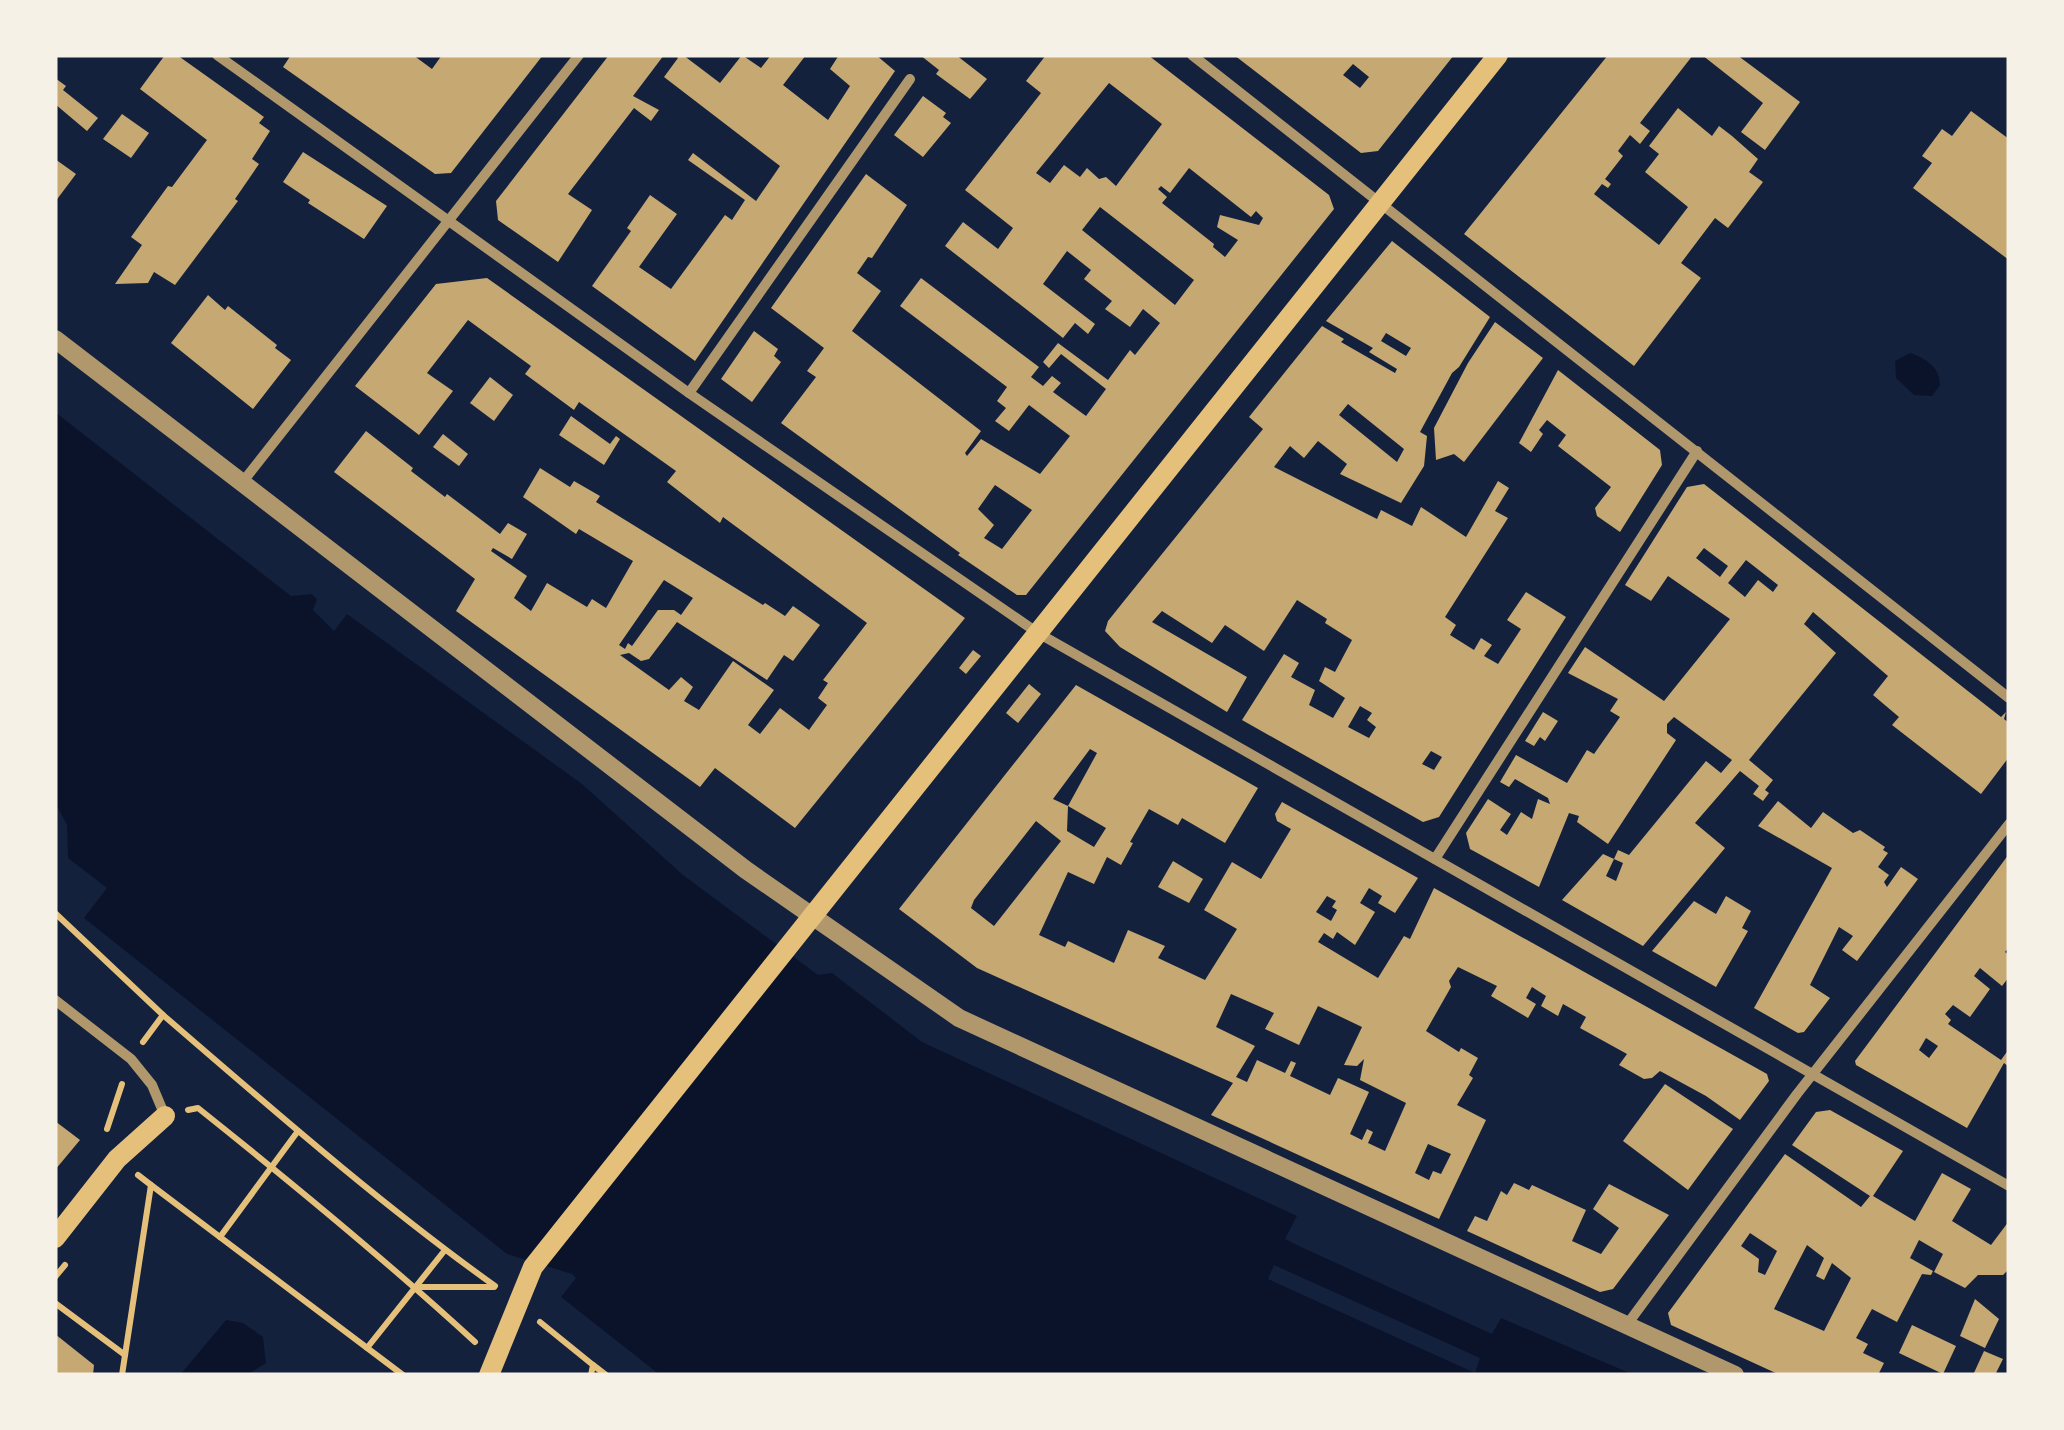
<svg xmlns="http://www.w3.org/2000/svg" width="2064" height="1430" viewBox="0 0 2064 1430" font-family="Lato,sans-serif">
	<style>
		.water { fill: #0b132b; fill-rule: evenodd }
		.building { fill: #c6a872; fill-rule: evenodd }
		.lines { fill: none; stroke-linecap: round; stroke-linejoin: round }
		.path { stroke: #e5c07b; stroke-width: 6 }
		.minor { stroke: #b1986c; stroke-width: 10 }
		.tertiary { stroke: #b1986c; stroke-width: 18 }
		.secondary { stroke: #e5c07b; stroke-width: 20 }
	</style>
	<rect width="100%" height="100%" fill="#14213d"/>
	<g class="water">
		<path d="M1910,353C1925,358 1940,367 1940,385L1932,396L1914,395L1896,378L1895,361Z"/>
		<path d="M55,412L291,596L312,594L317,599L313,610L334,631L347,614L582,784L683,875L818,975L832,973L922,1042L1297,1216L1285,1239L1299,1246L1492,1334L1501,1318L1634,1375H660L561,1297L576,1278L572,1274L507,1254L84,918L107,888L68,858L67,825L55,802ZM1274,1265L1480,1358L1475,1373L1268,1279Z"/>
		<path d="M226,1320L243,1323L263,1337L266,1363L247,1375H180Z"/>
	</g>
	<g class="building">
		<path d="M165,55H177L264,117L259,123L270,131L252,159L259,164L235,199L238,201L175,285L154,272L148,283L115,284L142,245L131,237L168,186L172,187L207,140L140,89Z"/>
		<path d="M291,55H413L432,69L442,55H543L451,173L435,174L283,67Z"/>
		<path d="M609,55H664L633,96L659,110L651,121L634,108L568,194L592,210L558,262L498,220L496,201Z"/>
		<path d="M675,55H683L720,83L742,55L761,68L771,55H806L783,85L828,120L850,86L830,69L839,55H876L895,71L695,361L592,286L631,231L627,228L650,195L677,214L639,267L671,289L725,215L732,220L745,200L688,160L693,153L756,201L780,166L664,77L678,58Z"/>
		<path d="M920,55H956L987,79L970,99L936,74L939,70Z"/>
		<path d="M1046,55H1148L1329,195L1334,209L1026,595H1017L958,555L960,553L781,423L816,377L807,371L824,348L771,308L866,174L907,205L872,258L868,257L857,273L881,291L852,331L981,431L965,453L967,456L981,439L1040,474L1070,436L1029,405L1009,431L995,421L1006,408L997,401L1007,387L900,306L921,278L1039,367L1031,377L1043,386L1052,376L1061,383L1053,392L1086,416L1106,389L1061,354L1049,368L1043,362L1058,343L1108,380L1130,350L1135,355L1160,323L1143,309L1130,327L1105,309L1112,301L1084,279L1091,270L1067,251L1043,284L1095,324L1088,334L1075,323L1063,338L945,246L963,222L998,249L1013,228L965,190L1041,93L1026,81ZM1109,83L1162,124L1116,186L1106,177L1099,179L1087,168L1080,177L1064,165L1050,183L1036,173ZM1189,168L1251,217L1256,211L1263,218L1259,225L1220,215L1217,227L1238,240L1225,257L1213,247L1214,244L1162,203L1167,197L1158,189L1161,186L1170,193ZM1100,207L1194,280L1175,305L1082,230ZM995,485L1032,510L1002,549L984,538L994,525L978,509Z"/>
		<path d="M1234,55H1454L1378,151L1361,153ZM1353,64L1369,77L1360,88L1343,75Z"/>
		<path d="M1608,55H1693L1640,123L1650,131L1640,144L1630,135L1618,151L1623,156L1605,179L1611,184L1608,188L1602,184L1594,194L1659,245L1688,207L1645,172L1659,154L1649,146L1678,108L1712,136L1719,126L1732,136L1758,159L1749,172L1763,182L1728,228L1715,218L1681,263L1701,278L1634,366L1464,234Z"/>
		<path d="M1702,55H1737L1800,102L1765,150L1741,132L1763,103Z"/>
		<path d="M55,78L66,86L63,90L98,118L87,131L55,104Z"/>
		<path d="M923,96L946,113L943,117L951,123L923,157L894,135Z"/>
		<path d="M1971,111L2009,139V260L1913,188L1932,163L1922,156L1942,129L1952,136Z"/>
		<path d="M122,114L149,133L131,158L103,139Z"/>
		<path d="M303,152L387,206L364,239L308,203L310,200L283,182Z"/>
		<path d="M55,159L76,174L55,202Z"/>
		<path d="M1392,241L1490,317L1459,367L1452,373L1420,432L1427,436L1424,466L1401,503L1340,474L1347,464L1318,441L1304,458L1290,446L1274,467L1377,519L1381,510L1412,526L1421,507L1466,537L1498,481L1509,488L1495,511L1508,518L1445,617L1456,625L1450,635L1474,650L1481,638L1492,645L1484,656L1498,664L1521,629L1507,620L1526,592L1566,617L1439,817L1423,822L1242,720L1284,654L1299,663L1291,677L1315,690L1309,705L1333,718L1345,698L1319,681L1325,667L1335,672L1352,640L1325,623L1327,619L1297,600L1264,651L1225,625L1212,643L1162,611L1152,622L1247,677L1227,712L1120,647L1105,631L1108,621L1124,601L1263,429L1249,417L1322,326L1344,339L1341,342L1395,373L1397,369L1369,352L1373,348L1326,321ZM1386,333L1411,348L1406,356L1381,341ZM1348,404L1404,449L1397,462L1339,415ZM1360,706L1372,713L1367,720L1376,727L1369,738L1348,727ZM1431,751L1442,757L1434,770L1422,764Z"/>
		<path d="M487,278L965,618L795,828L715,768L700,787L456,611L475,579L334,472L366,431L413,468L411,471L445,497L447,494L500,534L508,523L527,534L512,559L493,548L491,551L527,576L514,598L531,611L547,583L587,607L592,599L606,608L633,561L579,529L576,534L523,497L540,468L570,487L574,481L600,496L596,502L763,605L765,603L785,616L793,606L820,625L793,661L784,655L767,680L677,622L649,659L641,661L629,653L620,655L669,690L681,677L693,687L684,701L699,710L733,661L774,690L748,725L760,734L780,708L809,730L827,705L818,698L828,683L823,680L867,623L723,517L720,523L667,482L676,471L579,402L574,410L525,374L531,366L468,320L427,373L453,391L419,435L355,386L436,284ZM664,580L693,598L681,615L674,610H658L632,646L628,643L625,649L619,645Z"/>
		<path d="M208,295L225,310L228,306L277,345L275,348L291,360L253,409L171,343Z"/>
		<path d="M1495,322L1543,358L1464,462L1454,454L1436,460L1434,428L1468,363Z"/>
		<path d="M754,331L778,349L774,356L781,362L752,402L721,379Z"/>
		<path d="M1558,370L1660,450L1662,465L1620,532L1597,516L1595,508L1611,487L1558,446L1566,435L1547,420L1539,430L1543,434L1531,452L1519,443Z"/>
		<path d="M490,377L513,395L494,421L470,403Z"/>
		<path d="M571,416L610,444L616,436L620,439L604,465L559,435Z"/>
		<path d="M443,434L468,454L459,466L433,447Z"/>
		<path d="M1704,484L2001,717L2006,712L2004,719L2009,723V757L1981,794L1892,725L1899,717L1873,695L1888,676L1813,612L1804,624L1836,653L1749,760L1773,780L1765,790L1769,793L1763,801L1753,794L1759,786L1740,771L1695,823L1725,848L1643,946L1562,900L1603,854L1614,859L1606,876L1616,881L1623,863L1614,859L1618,850L1629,855L1706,761L1721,773L1732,760L1674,717L1667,724V733L1676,740L1608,844L1577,822L1579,816L1569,813L1539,887L1470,849L1466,833L1488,799L1511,814L1500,830L1507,835L1521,812L1532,819L1538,799L1550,804L1548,798L1515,779L1509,787L1500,782L1516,755L1567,783L1587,750L1594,754L1620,717L1610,711L1618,699L1568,673L1585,647L1664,701L1730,619L1668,576L1651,601L1625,585L1687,487ZM1704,548L1728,566L1720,577L1696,558ZM1746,560L1778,585L1773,592L1758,580L1745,597L1728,583Z"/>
		<path d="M973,650L981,656L966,674L959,668Z"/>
		<path d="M1029,684L1041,694L1018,723L1006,713Z"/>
		<path d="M1076,685L1258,788L1225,843L1182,818L1178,825L1149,809L1130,842L1133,843L1121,865L1107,857L1094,884L1068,872L1039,935L1065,947L1068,941L1114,963L1128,930L1165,946L1158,958L1205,980L1237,929L1204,910L1232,862L1261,879L1291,829L1277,821L1275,814L1282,802L1418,878L1395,913L1378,903L1382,896L1369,888L1360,903L1375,912L1355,945L1337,932L1333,939L1324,933L1318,942L1378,978L1404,936L1410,939L1434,888L1767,1074L1769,1081L1740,1120L1706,1096L1660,1071L1652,1078L1644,1079L1619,1065L1627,1054L1580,1028L1586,1017L1563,1004L1558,1016L1541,1006L1546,996L1532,987L1526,998L1536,1004L1528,1018L1491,996L1497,986L1458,967L1449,981L1451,987L1426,1031L1459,1052L1461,1048L1478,1058L1469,1075L1473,1078L1457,1105L1486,1120L1439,1219L1211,1115L1233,1083L977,968L899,909ZM1090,749L1097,753L1068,806L1106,828L1094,847L1067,831L1068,806L1053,799ZM1036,821L1061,841L994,926L971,908L974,900ZM1327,896L1336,901L1332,907L1337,910L1331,921L1316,912ZM1231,994L1274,1013L1265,1029L1299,1045L1318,1006L1362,1027L1344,1065L1357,1066L1364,1059L1360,1080L1406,1103L1385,1151L1368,1143L1373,1132L1367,1129L1362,1140L1350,1134L1369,1092L1338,1078L1330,1095L1290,1076L1296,1063L1291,1061L1285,1073L1257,1060L1247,1082L1236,1077L1255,1046L1216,1027ZM1428,1144L1451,1154L1441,1174L1433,1171L1429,1180L1415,1173Z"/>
		<path d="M1543,712L1558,721L1545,741L1540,737L1534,746L1525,741Z"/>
		<path d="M1778,801L1811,828L1823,812L1853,833L1860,830L1885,847L1883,850L1888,853L1878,867L1889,875L1884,882L1887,887L1901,867L1918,879L1857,961L1842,950L1853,936L1839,927L1810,985L1830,998L1804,1032L1798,1033L1754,1008L1832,868L1758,826Z"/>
		<path d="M2009,854V947L2005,952L2009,955V977L2002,986L1980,968L1974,976L1990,989L1970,1017L1953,1005L1945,1014L1951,1020L1948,1024L2001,1060L2009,1049V1067L2004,1063L1967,1128L1856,1065L1855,1061ZM1926,1038L1938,1046L1929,1058L1919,1050Z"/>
		<path d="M1173,861L1203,879L1189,903L1158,887Z"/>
		<path d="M1726,896L1751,911L1742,928L1748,931L1716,987L1652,951L1694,901L1716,914Z"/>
		<path d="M1665,1084L1733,1129L1688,1190L1623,1141Z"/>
		<path d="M1830,1110L1903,1151L1873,1196L1915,1221L1942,1173L1971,1189L1952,1221L1991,1245L2009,1221V1269L2003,1275H1978L1965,1288L1934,1272L1943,1254L1919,1240L1910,1258L1933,1271L1931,1275L1922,1274L1897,1322L1872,1309L1856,1338L1868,1344L1863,1353L1884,1363L1878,1375H1780L1671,1325L1668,1313L1785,1154L1861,1207L1870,1196L1792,1145L1816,1112ZM1750,1233L1777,1251L1765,1275L1758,1272L1759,1259L1741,1246ZM1807,1245L1824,1258L1816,1276L1824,1280L1832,1263L1851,1278L1824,1331L1774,1309Z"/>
		<path d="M55,1121L80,1140L55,1170Z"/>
		<path d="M1514,1183L1529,1190L1532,1185L1586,1210L1572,1241L1601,1254L1619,1228L1593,1209L1609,1184L1669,1215L1613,1289L1600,1292L1467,1231L1475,1216L1487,1221L1501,1191L1507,1195Z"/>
		<path d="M1975,1299L1999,1319L1985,1348L1960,1336Z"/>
		<path d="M1912,1325L1956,1346L1943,1374L1899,1353Z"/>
		<path d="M55,1334L94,1365L93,1375H55Z"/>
		<path d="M1984,1351L2003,1359L1995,1375H1973Z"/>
	</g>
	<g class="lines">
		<g class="path">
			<path d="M55,913L163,1015"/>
			<path d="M143,1042L163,1015C271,1108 379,1203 495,1286"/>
			<path d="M188,1110L198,1108C292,1183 386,1260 475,1342"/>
			<path d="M107,1129L122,1084"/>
			<path d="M151,1185L403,1375"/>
			<path d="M220,1237L298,1131"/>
			<path d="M55,1277L65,1265"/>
			<path d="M417,1287H494"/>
			<path d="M55,1303L125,1355"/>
			<path d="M540,1322L593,1365L591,1375"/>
			<path d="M367,1348L445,1250"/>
			<path d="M593,1365L606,1375"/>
			<path d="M122,1375L151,1185L138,1175"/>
		</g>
		<g class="minor">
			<path d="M217,55L689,393L1038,633L2009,1186"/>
			<path d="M1192,55L2009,698"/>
			<path d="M689,393L910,79"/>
			<path d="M241,484L579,55"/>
			<path d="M1435,859L1697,451"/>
			<path d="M55,1000L131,1059L152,1085L165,1116"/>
			<path d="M1626,1326L1797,1094L2009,824"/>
		</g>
		<path class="tertiary" d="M55,339L746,870L959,1018L1735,1375"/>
		<g class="secondary">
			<path d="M55,1238L117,1159L165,1116"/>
			<path d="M489,1375L533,1267L1498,55"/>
		</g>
	</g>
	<rect width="2064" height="1430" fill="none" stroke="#f6f1e7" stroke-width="115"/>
</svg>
